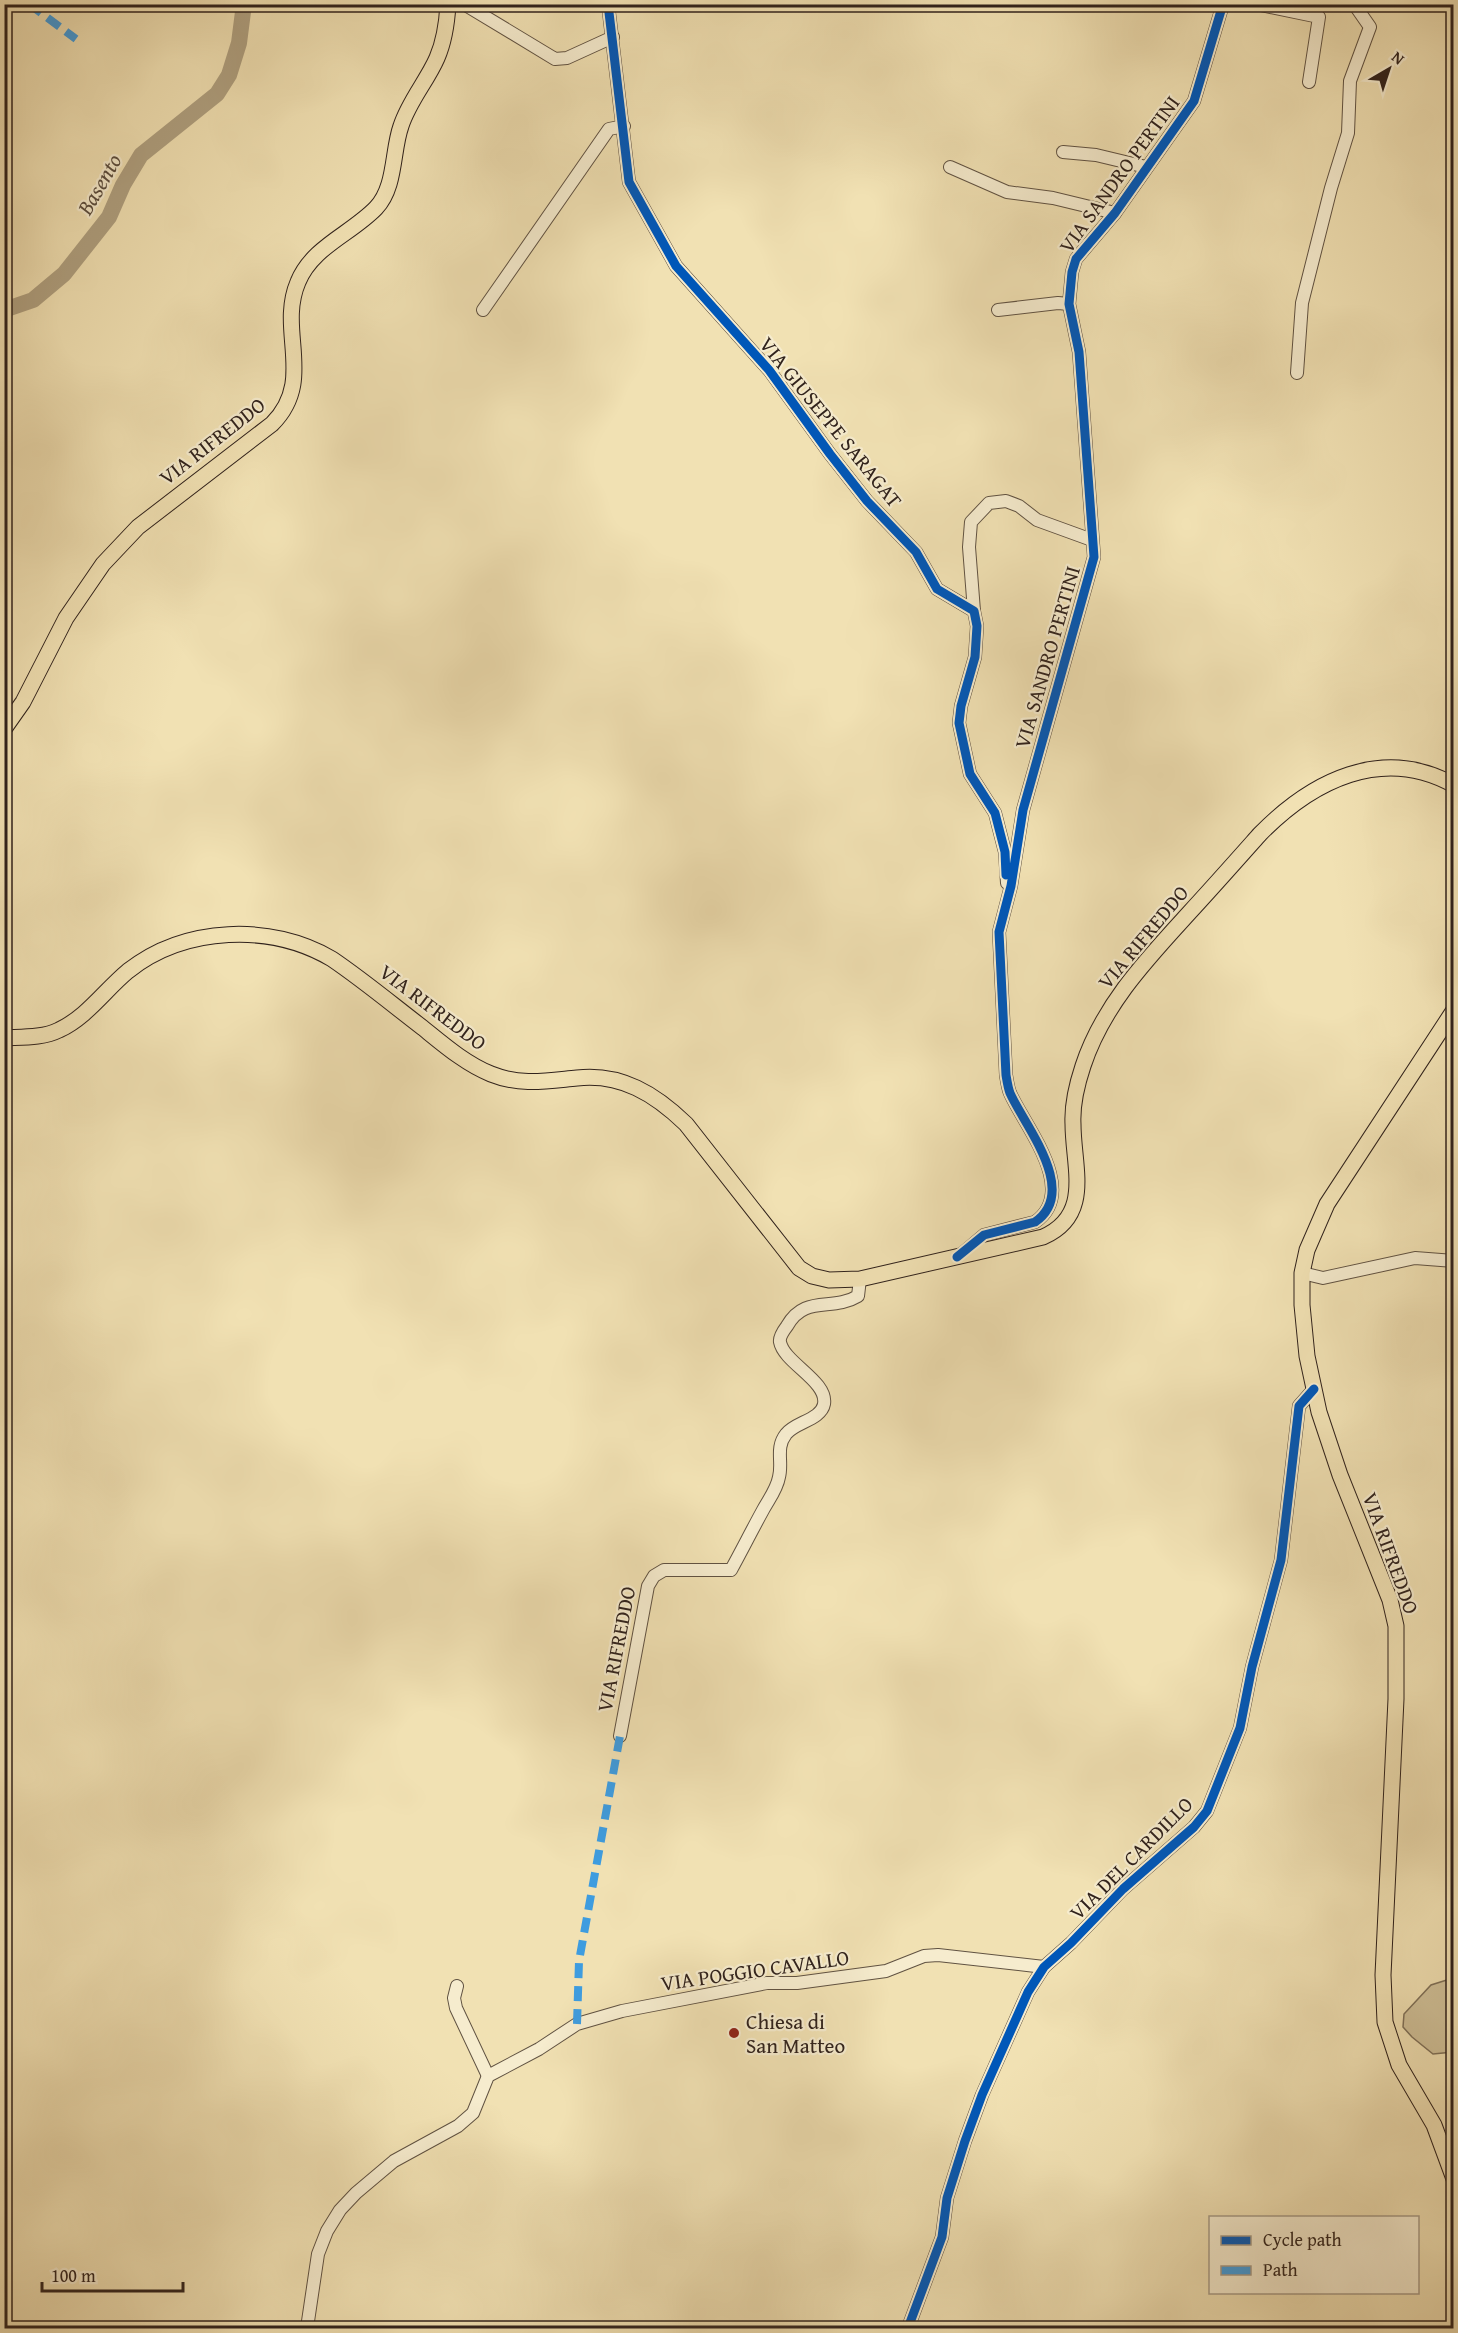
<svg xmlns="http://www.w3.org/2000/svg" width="1458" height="2333" viewBox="0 0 1458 2333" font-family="'Gentium Book Plus',serif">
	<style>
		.green { fill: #d0c199; stroke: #80725a; stroke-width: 1.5 }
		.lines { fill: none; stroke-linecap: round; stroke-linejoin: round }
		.river { stroke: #afa080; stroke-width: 16 }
		.minor-casing { stroke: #605242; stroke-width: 14 }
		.major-casing { stroke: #30221c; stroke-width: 17 }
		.minor { stroke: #f6ecce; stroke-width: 12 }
		.major { stroke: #f1e1b3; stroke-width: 15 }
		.quiet { stroke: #3e9cdf; stroke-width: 8; stroke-dasharray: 15 8; stroke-linecap: butt }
		.cycleway-casing { stroke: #f6ecce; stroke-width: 13 }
		.cycleway { stroke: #0057b8; stroke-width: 9 }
		.poi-dot { fill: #8f2418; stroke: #f6ecce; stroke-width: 2 }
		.labels { text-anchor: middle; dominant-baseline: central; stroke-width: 4.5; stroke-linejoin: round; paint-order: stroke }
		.street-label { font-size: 21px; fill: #30221c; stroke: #f6ecce }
		.poi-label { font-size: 21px; fill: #30221c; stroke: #f6ecce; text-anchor: start }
		.water-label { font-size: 22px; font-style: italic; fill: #5c4e3f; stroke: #f6ecce }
	</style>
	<rect width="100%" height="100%" fill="#f1e1b3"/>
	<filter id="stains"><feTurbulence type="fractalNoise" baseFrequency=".00333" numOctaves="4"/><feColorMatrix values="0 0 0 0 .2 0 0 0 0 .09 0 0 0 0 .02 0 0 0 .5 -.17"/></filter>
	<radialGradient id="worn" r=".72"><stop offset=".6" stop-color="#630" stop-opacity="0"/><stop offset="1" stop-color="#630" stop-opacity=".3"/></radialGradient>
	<path class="green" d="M1453,1978V2052L1433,2054L1412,2037L1403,2027L1404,2014L1431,1985Z"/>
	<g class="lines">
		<path class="river" d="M4,310L33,300L64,274L109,217L123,185L141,155L217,94L229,75L239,43L244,4"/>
		<defs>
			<g id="minor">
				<path d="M464,4L555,59L567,58L613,37"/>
				<path d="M608,4L629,182L676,266L769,370L830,454L867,501L916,552L937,589L974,611L977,626L975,657L961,706L959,723L970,774L995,813L1005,852L1007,883"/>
				<path d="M1256,4L1319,17L1309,82"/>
				<path d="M1063,152L1096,155L1146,167"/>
				<path d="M950,167L1007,192L1053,198L1115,213"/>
				<path d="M483,310L609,129L624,126"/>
				<path d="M998,310L1058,303L1069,304"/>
				<path d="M1297,373L1302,303L1331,188L1348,133L1350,81L1370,27L1354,4"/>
				<path d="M974,611L969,547L971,522L989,503L1006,501L1019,506L1037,520L1092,540"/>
				<path d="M958,1257L984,1235L1035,1222C1080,1191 1024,1125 1010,1093C1008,1088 1007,1081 1006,1075L999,932L1011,886L1023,810L1094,557L1079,352L1069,304L1072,272L1076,259L1115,213L1194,101L1223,4"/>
				<path d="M1302,1273L1323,1278L1415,1258L1454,1261"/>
				<path d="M620,1736L648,1586L654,1576L664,1570H731C742,1550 752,1530 763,1510C769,1499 777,1489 779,1477C783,1462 775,1448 786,1434C795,1422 821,1420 824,1404C828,1381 784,1363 780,1342C779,1337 784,1330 787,1326C805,1294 832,1312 858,1296L860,1279"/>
				<path d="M457,1986L454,1998L456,2008L488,2076"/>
				<path d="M307,2328L318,2254L327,2231L340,2210L356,2193L394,2161L458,2126L473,2113L488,2076L539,2049L577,2024L622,2011L767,1983H797L886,1971L924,1956L938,1955L1044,1967"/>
				<path d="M908,2328L942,2237L947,2198L965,2141L982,2095L1028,1992L1044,1967L1071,1943L1123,1889L1194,1827L1207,1811L1240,1728L1252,1667L1281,1560L1299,1406L1314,1389"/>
			</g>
			<g id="major">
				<path d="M4,729L23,702L66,618L103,564L138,527L272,424C316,380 277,331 298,282C312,247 351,234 376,208C396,187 392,151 401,126C409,101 427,81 437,58C444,42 447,22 448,4"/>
				<path d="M1454,1010L1327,1204L1307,1250L1302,1273V1305L1307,1356L1319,1412L1340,1475L1390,1600L1396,1626V1699L1383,1975L1385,2022L1399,2065L1434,2125L1454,2179"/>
				<path d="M4,1038C22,1037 43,1038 59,1030C87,1017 105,990 128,971C185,926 271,923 332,959C363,980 393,1005 423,1028C444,1045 466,1064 491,1074C521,1086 546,1081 577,1078C621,1073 655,1094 686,1124L799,1268L812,1276L829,1280L860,1279L1043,1237C1093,1215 1073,1167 1073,1124C1072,1105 1077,1084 1083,1066C1103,1005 1147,959 1189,913C1213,887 1236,861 1260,834C1312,781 1382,745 1454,785"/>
			</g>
		</defs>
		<use href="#minor" class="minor-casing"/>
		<use href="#major" class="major-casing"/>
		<use href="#minor" class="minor"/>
		<use href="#major" class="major"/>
		<g class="quiet">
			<path d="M29,4L76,39"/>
			<path d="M577,2024L579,1961L620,1736"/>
		</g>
		<defs>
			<g id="cycleway">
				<path d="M608,4L629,182L676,266L769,370L830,454L867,501L916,552L937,589L974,611L977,626L975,657L961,706L959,723L970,774L995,813L1005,852L1006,875"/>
				<path d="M957,1257L984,1235L1035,1222C1080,1191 1024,1125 1010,1093C1008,1088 1007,1081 1006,1075L999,932L1011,886L1023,810L1094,557L1079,352L1069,304L1072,272L1076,259L1115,213L1194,101L1223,4"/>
				<path d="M908,2328L942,2237L947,2198L965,2141L982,2095L1028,1992L1044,1967L1071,1943L1123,1889L1194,1827L1207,1811L1240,1728L1252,1667L1281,1560L1299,1406L1314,1389"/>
			</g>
		</defs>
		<use href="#cycleway" class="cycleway-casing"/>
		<use href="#cycleway" class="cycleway"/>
	</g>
	<circle class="poi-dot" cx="734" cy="2033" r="6"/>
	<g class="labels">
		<g class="street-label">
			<text transform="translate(1119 174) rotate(-54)">VIA SANDRO PERTINI</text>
			<text transform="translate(831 422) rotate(51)">VIA GIUSEPPE SARAGAT</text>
			<text transform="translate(212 441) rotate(-38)">VIA RIFREDDO</text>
			<text transform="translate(1047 657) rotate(-74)">VIA SANDRO PERTINI</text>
			<text transform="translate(1143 937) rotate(-50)">VIA RIFREDDO</text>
			<text transform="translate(433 1007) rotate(37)">VIA RIFREDDO</text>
			<text transform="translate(1391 1553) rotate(70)">VIA RIFREDDO</text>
			<text transform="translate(616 1649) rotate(-79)">VIA RIFREDDO</text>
			<text transform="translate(1131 1858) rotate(-45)">VIA DEL CARDILLO</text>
			<text transform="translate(755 1970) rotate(-8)">VIA POGGIO CAVALLO</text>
		</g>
		<g class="poi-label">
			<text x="746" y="2021">Chiesa di<tspan x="746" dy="24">San Matteo</tspan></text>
		</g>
		<g class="water-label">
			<text transform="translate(99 184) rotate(-60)">Basento</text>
		</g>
	</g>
	<rect width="1458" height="2333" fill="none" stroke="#f1e1b3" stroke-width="24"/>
	<rect x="6" y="6" width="1446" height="2321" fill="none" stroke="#30221c" stroke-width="3"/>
	<rect x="12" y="12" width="1434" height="2309" fill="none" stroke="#30221c" stroke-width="1.5"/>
	<rect x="1209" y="2216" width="210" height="78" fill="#f6ecce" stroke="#a79b87" stroke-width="1.5"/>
	<rect x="1221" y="2236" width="30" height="9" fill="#0057b8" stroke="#a79b87" stroke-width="1.5"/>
	<text x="1263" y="2246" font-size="18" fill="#30221c">Cycle path</text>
	<rect x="1221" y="2266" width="30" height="9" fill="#3e9cdf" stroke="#a79b87" stroke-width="1.5"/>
	<text x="1263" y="2276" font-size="18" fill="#30221c">Path</text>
	<g transform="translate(1389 69) rotate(39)" stroke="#f6ecce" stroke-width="4.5" paint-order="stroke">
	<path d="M0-4.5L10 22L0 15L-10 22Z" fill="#30221c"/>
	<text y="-9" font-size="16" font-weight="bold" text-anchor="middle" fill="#30221c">N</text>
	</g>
	<path d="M42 2282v9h141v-9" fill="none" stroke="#30221c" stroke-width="3"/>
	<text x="51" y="2282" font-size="18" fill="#30221c" stroke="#f6ecce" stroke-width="4.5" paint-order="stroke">100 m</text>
	<rect width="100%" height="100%" filter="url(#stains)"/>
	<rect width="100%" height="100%" fill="url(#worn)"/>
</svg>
